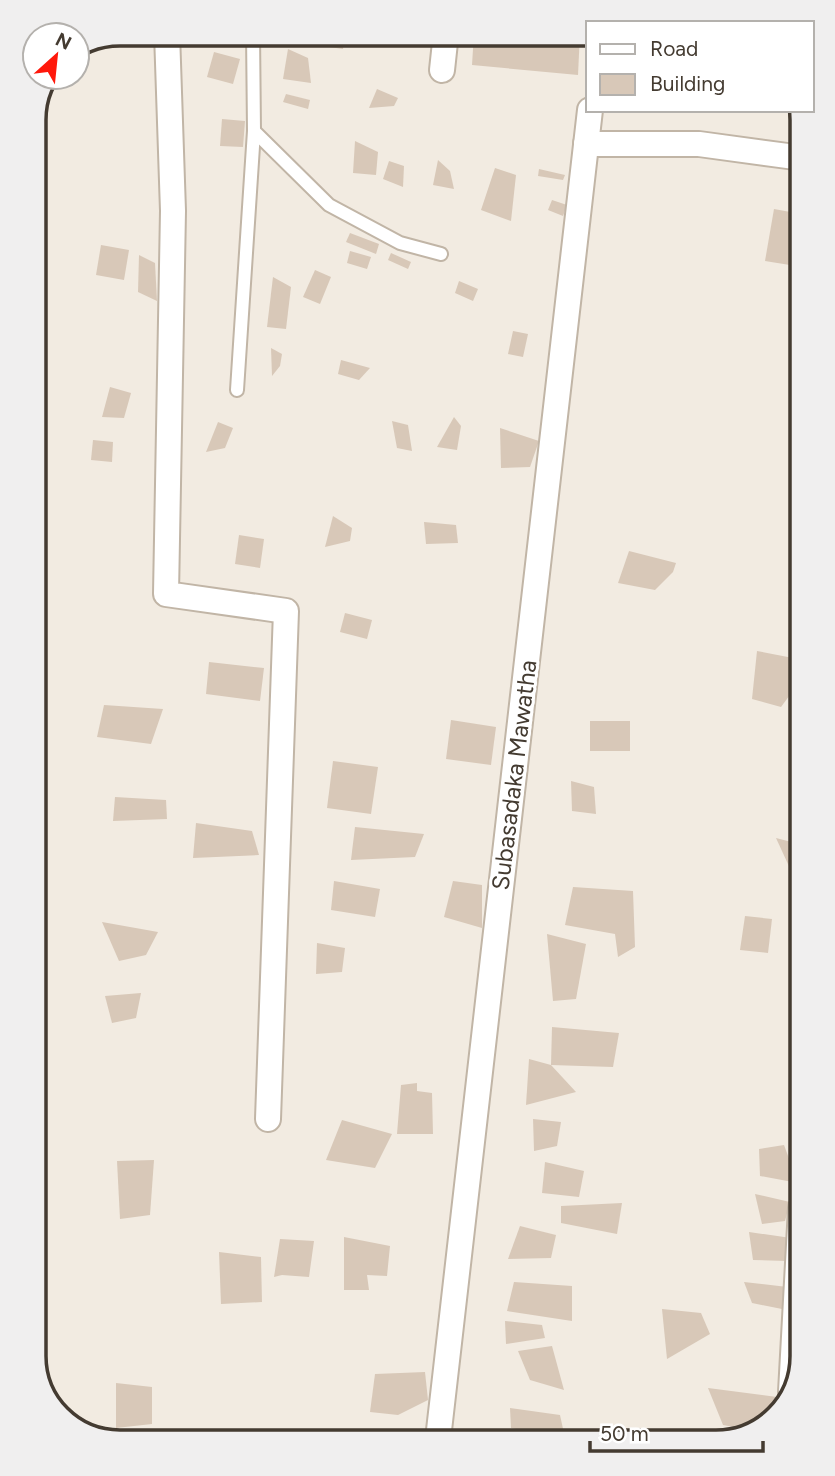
<svg xmlns="http://www.w3.org/2000/svg" width="835" height="1476" viewBox="0 0 835 1476" font-family="Figtree,sans-serif">
	<style>
		.building { fill: #d8c8b8 }
		.lines { fill: none; stroke-linecap: round; stroke-linejoin: round }
		.lane-casing { stroke: #c1b5a6; stroke-width: 16 }
		.street-casing { stroke: #c1b5a6; stroke-width: 28 }
		.lane { stroke: #fff; stroke-width: 12 }
		.street { stroke: #fff; stroke-width: 24 }
		.labels { text-anchor: middle; dominant-baseline: central; stroke-width: 6; stroke-linejoin: round; paint-order: stroke }
		.street-label { font-size: 24px; fill: #443b31; stroke: #fff }
		.rim { fill: none; stroke: #443b31; stroke-width: 3.5 }
	</style>
	<rect width="100%" height="100%" fill="#f2ebe1"/>
	<g class="building">
		<path d="M323,33H345L343,49L329,47Z"/>
		<path d="M474,33H580L578,75L472,65Z"/>
		<path d="M288,49L308,58L311,83L283,79Z"/>
		<path d="M214,52L240,59L233,84L207,77Z"/>
		<path d="M377,89L398,98L394,106L369,108Z"/>
		<path d="M286,94L310,100L308,109L283,102Z"/>
		<path d="M222,119L245,121L243,147L220,146Z"/>
		<path d="M355,141L378,152L376,175L353,173Z"/>
		<path d="M438,160L450,171L454,189L433,185Z"/>
		<path d="M389,161L404,166L403,187L383,179Z"/>
		<path d="M495,168L516,175L511,221L481,210Z"/>
		<path d="M539,169L565,175L563,180L538,176Z"/>
		<path d="M552,200L567,205L563,216L548,210Z"/>
		<path d="M774,209L796,213V266L765,261Z"/>
		<path d="M350,233L379,244L376,254L346,242Z"/>
		<path d="M101,245L129,250L124,280L96,275Z"/>
		<path d="M350,251L371,257L367,269L347,263Z"/>
		<path d="M391,253L411,262L408,269L388,260Z"/>
		<path d="M139,255L155,263L157,301L138,292Z"/>
		<path d="M315,270L331,277L320,304L303,297Z"/>
		<path d="M273,277L291,287L286,329L267,327Z"/>
		<path d="M459,281L478,289L473,301L455,293Z"/>
		<path d="M513,331L528,334L523,357L508,354Z"/>
		<path d="M271,348L282,354L280,366L272,376Z"/>
		<path d="M341,360L370,368L359,380L338,374Z"/>
		<path d="M110,387L131,393L124,418L102,417Z"/>
		<path d="M454,417L461,426L457,450L437,447Z"/>
		<path d="M392,421L408,425L412,451L397,448Z"/>
		<path d="M218,422L233,428L225,448L206,452Z"/>
		<path d="M500,428L539,441L530,467L501,468Z"/>
		<path d="M93,440L113,442L112,462L91,460Z"/>
		<path d="M333,516L352,528L350,541L325,547Z"/>
		<path d="M424,522L456,525L458,543L426,544Z"/>
		<path d="M239,535L264,539L260,568L235,564Z"/>
		<path d="M629,551L676,563L673,572L655,590L618,583Z"/>
		<path d="M345,613L372,620L367,639L340,632Z"/>
		<path d="M757,651L793,658L798,672V684L781,707L752,699Z"/>
		<path d="M209,662L264,668L260,701L206,694Z"/>
		<path d="M104,705L163,709L151,744L97,737Z"/>
		<path d="M451,720L496,727L491,765L446,759Z"/>
		<rect x="590" y="721" width="40" height="30"/>
		<path d="M333,761L378,767L371,814L327,808Z"/>
		<path d="M571,781L594,787L596,814L572,811Z"/>
		<path d="M115,797L166,800L167,819L113,821Z"/>
		<path d="M196,823L252,831L259,855L193,858Z"/>
		<path d="M355,827L424,834L415,857L351,860Z"/>
		<path d="M776,838L799,844V888Z"/>
		<path d="M334,881L380,889L375,917L331,910Z"/>
		<path d="M453,881L482,885V928L444,917Z"/>
		<path d="M573,887L633,891L635,947L618,957L615,934L565,925Z"/>
		<path d="M745,916L772,919L768,953L740,950Z"/>
		<path d="M102,922L158,932L146,955L119,961Z"/>
		<path d="M547,934L586,944L576,999L553,1001Z"/>
		<path d="M317,943L345,948L342,972L316,974Z"/>
		<path d="M141,993L136,1018L112,1023L105,996Z"/>
		<path d="M552,1027L619,1033L613,1067L551,1065Z"/>
		<path d="M529,1059L551,1065L576,1092L526,1105Z"/>
		<path d="M417,1083V1091L432,1093L433,1134H397L401,1085Z"/>
		<path d="M533,1119L561,1122L557,1146L534,1151Z"/>
		<path d="M342,1120L392,1134L375,1168L326,1160Z"/>
		<path d="M784,1145L798,1183L760,1176L759,1149Z"/>
		<path d="M154,1160L150,1215L120,1219L117,1161Z"/>
		<path d="M545,1162L584,1171L579,1197L542,1193Z"/>
		<path d="M755,1194L790,1202L785,1221L762,1224Z"/>
		<path d="M622,1203L617,1234L561,1223V1206Z"/>
		<path d="M520,1226L556,1235L551,1258L508,1259Z"/>
		<path d="M749,1232L791,1238L787,1261L753,1260Z"/>
		<path d="M344,1237L390,1246L387,1276L367,1275L369,1290H344Z"/>
		<path d="M280,1239L314,1241L309,1277L282,1275L274,1277Z"/>
		<path d="M219,1252L261,1257L262,1302L221,1304Z"/>
		<path d="M514,1282L572,1286V1321L507,1311Z"/>
		<path d="M744,1282L796,1288L792,1311L752,1303Z"/>
		<path d="M662,1309L701,1313L710,1334L667,1359Z"/>
		<path d="M505,1321L542,1325L545,1338L506,1344Z"/>
		<path d="M552,1346L564,1390L530,1380L518,1351Z"/>
		<path d="M425,1372L428,1400L398,1415L370,1412L375,1374Z"/>
		<path d="M116,1383L152,1387V1424L116,1428Z"/>
		<path d="M708,1388L777,1397V1413L755,1431L723,1425Z"/>
		<path d="M510,1408L560,1415L565,1438L511,1428Z"/>
	</g>
	<g class="lines">
		<defs>
			<g id="lane">
				<path d="M254,131L329,205L400,243L441,254"/>
				<path d="M237,390L254,131L253,33"/>
			</g>
			<g id="street">
				<path d="M167,33L173,211L166,594L286,611L268,1119"/>
				<path d="M442,70L446,33"/>
				<path d="M586,144H699L795,157"/>
				<path d="M791,1392L801,1208"/>
				<path d="M438,1439L590,110"/>
			</g>
		</defs>
		<use href="#lane" class="lane-casing"/>
		<use href="#street" class="street-casing"/>
		<use href="#lane" class="lane"/>
		<use href="#street" class="street"/>
	</g>
	<g class="labels">
		<g class="street-label">
			<text transform="translate(514 775) rotate(-83)">Subasadaka Mawatha</text>
		</g>
	</g>
	<path d="M0 0H835V1476H0ZM120 46H716A74 74 0 0 1 790 120V1356A74 74 0 0 1 716 1430H120A74 74 0 0 1 46 1356V120A74 74 0 0 1 120 46Z" fill="#f0efef" fill-rule="evenodd"/>
	<path class="rim" d="M120 46H716A74 74 0 0 1 790 120V1356A74 74 0 0 1 716 1430H120A74 74 0 0 1 46 1356V120A74 74 0 0 1 120 46Z"/>
	<rect x="586" y="21" width="228" height="91" fill="#ffffff" stroke="#b4b1ad" stroke-width="2"/>
	<rect x="600" y="44" width="35" height="10" fill="#ffffff" stroke="#b4b1ad" stroke-width="2"/>
	<text x="650" y="56" font-size="21" fill="#443b31">Road</text>
	<rect x="600" y="74" width="35" height="21" fill="#d8c8b8" stroke="#b4b1ad" stroke-width="2"/>
	<text x="650" y="91" font-size="21" fill="#443b31">Building</text>
	<g transform="translate(56 56) rotate(27)"><circle r="33" fill="#ffffff" stroke="#b4b1ad" stroke-width="2"/>
	<path d="M0-5L12 26L0 18L-12 26Z" fill="#ff180b"/>
	<text y="-10" font-size="19" font-weight="bold" text-anchor="middle" fill="#443b31">N</text>
	</g>
	<path d="M590 1441v10h173v-10" fill="none" stroke="#443b31" stroke-width="3.5"/>
	<text x="600" y="1441" font-size="21" fill="#443b31" stroke="#ffffff" stroke-width="5" paint-order="stroke">50 m</text>
</svg>
